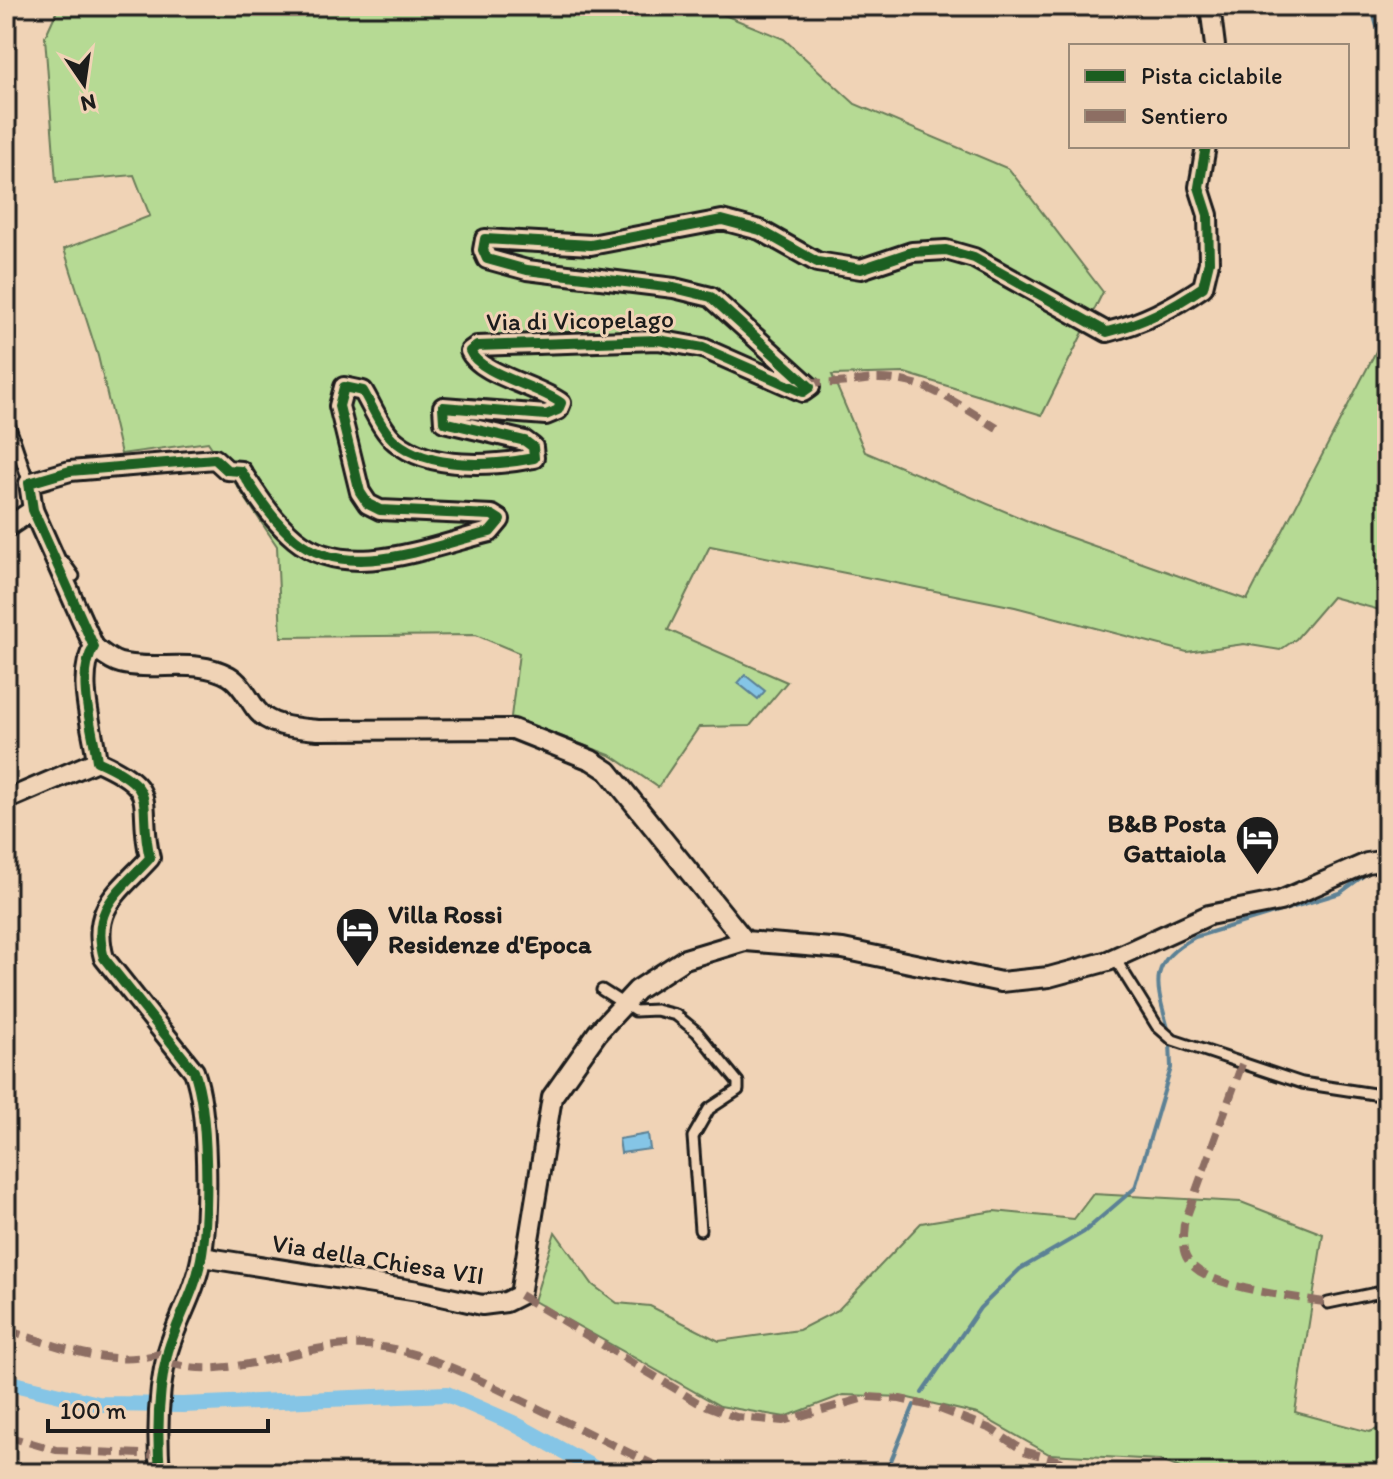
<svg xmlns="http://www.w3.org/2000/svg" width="1393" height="1479" viewBox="0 0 1393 1479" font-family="Itim,sans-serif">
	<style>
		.green { fill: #b6da94; stroke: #697b58; stroke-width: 2 }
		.water { fill: #85c5e6; stroke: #5b8195; stroke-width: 2 }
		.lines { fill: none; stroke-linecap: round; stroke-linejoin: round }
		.stream { stroke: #5b8195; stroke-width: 4 }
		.canal { stroke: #85c5e6; stroke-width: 16 }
		.service-casing { stroke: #1c1c1c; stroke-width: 15 }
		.minor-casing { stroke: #1c1c1c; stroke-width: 24 }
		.service { stroke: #f0d3b6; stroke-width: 9 }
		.minor { stroke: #f0d3b6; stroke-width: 18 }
		.quiet { stroke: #8d6e63; stroke-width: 8; stroke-dasharray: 16 8; stroke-linecap: butt }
		.cycleway-casing { stroke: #f0d3b6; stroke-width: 15 }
		.cycleway { stroke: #1b5e20; stroke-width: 10 }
		.labels { text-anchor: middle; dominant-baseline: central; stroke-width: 6; stroke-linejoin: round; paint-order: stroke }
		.street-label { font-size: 26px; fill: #1c1c1c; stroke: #f0d3b6 }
		.poi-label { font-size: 26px; font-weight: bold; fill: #1c1c1c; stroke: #f0d3b6; text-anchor: end }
	</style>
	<rect width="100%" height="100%" fill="#f0d3b6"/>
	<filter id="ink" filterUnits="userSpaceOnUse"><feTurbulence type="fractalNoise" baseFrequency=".0125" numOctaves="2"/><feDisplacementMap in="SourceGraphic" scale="16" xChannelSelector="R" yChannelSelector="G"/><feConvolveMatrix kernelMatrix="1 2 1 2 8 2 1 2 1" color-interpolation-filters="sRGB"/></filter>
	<g filter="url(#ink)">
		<g class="green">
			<path d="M59,6H702L784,39L855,104L1009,169L1103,292L1042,415L905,373L832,375L865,452L1049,530L1247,600L1387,330V612L1332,597L1296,639L1280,650L1244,644L1187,652L1015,607L710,546L668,630L787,682L750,726L699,727L658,787L612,756L511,717L519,653L476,635L281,637L277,546L208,442L121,454L98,356L64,249L150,216L134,175L56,182L45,37Z"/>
			<path d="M1093,1194L1241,1202L1323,1234L1295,1412L1369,1432L1387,1426V1473H1193L1159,1460L1049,1454L978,1414L904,1397L843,1395L785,1417L720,1406L534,1301L555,1232L593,1285L617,1303L650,1306L719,1341L799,1330L838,1310L921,1223L994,1211L1074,1219Z"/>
		</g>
		<g class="water">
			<path d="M745,675L765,691L758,699L738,683Z"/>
			<path d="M648,1134L650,1149L621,1153L619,1139Z"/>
		</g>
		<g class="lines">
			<g class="stream">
				<path d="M1371,6L1387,61"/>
				<path d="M1380,848L1387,826"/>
				<path d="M1169,1032C1156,984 1146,964 1195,937L1340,893L1370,871"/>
				<path d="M922,1393L980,1308L1020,1269L1084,1232L1135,1188L1171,1068L1170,1042"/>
				<path d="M886,1473L914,1405"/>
			</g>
			<path class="canal" d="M6,1382L98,1404L183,1405L447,1394L513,1423L603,1473"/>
			<defs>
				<g id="service">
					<path d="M6,415L29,483"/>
					<path d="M64,562L74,576"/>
					<path d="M1114,957L1157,1026L1173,1040L1302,1083L1387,1096"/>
					<path d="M602,990L635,1011L656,1010L676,1015L697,1032L738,1082V1090L709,1109L693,1137L700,1230"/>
					<path d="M1328,1303L1376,1293L1387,1298"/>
				</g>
				<g id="minor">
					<path d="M1210,6L1215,46"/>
					<path d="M6,528L33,510"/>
					<path d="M94,647C102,653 111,661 120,663C156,672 195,657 229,676C241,683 248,698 256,709C269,727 298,728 318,730L513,729L591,760L608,771L745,941"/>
					<path d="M6,800L97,761"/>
					<path d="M202,1257L418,1291L482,1305L506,1302L520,1295L552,1097L598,1032L637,990L685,959L745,941L843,949L1001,982L1049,977L1108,961L1209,915L1280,901L1367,863L1387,860"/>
					<path d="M160,1473C157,1435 158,1389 168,1351C177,1320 195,1292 201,1259C209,1215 209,1111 194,1071L104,958C90,908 118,893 150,858C136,800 164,791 97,761C93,728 75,676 94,647L33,510L29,483L70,471L215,459L227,470L241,471C257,495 272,520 295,539C348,583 431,546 490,532L500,520L492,515L380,510L368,504L360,492L339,406L344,387L363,391C372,406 382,431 396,442C430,470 493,466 534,458L533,447L525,441L444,422L443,407L546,415L558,410L561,403C539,386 479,374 470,351L477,346L658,340L703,348L803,392L810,387L711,297L674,288L527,270L487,259L483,250L485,239L591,245L722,220L760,230L817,262L861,269L912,252L946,250L974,258L1107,332C1143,323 1172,308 1203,287L1209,262L1208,215L1199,187L1206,146"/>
				</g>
			</defs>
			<use href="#service" class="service-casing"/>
			<use href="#minor" class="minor-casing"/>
			<use href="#service" class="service"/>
			<use href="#minor" class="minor"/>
			<g class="quiet">
				<path d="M806,380C831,388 854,379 879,379C927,379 957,404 997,428"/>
				<path d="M1242,1064L1184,1224C1183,1236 1181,1250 1188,1260C1205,1289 1295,1296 1328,1303"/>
				<path d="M520,1295L697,1402L736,1417L783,1421L868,1397L900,1399L935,1407L991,1429L1024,1451L1078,1466L1133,1473"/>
				<path d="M6,1330C60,1346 113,1371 169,1351"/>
				<path d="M167,1362C235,1385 305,1337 376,1346C429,1353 475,1378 523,1401C572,1425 621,1449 671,1473"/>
				<path d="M6,1436L56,1450L158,1455"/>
			</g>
			<defs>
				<path id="cycleway" d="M160,1473C157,1435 158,1389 168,1351C177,1320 195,1292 201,1259C209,1215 209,1111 194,1071L104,958C90,908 118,893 150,858C136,800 164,791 97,761C93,728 75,676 94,647L33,510L29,483L70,471L215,459L227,470L241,471C257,495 272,520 295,539C348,583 431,546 490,532L500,520L492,515L380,510L368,504L360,492L339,406L344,387L363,391C372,406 382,431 396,442C430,470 493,466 534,458L533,447L525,441L444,422L443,407L546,415L558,410L561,403C539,386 479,374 470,351L477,346L658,340L703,348L803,392L810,387L711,297L674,288L527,270L487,259L483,250L485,239L591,245L722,220L760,230L817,262L861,269L912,252L946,250L974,258L1107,332C1143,323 1172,308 1203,287L1209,262L1208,215L1199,187L1206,146"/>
			</defs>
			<use href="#cycleway" class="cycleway-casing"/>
			<use href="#cycleway" class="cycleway"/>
		</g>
	</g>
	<defs>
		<symbol id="hotel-pin" viewBox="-11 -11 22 30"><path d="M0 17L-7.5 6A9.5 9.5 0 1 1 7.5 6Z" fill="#1c1c1c" stroke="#f0d3b6"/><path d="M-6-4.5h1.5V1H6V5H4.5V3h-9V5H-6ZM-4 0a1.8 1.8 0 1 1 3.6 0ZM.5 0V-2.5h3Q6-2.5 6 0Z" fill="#fff"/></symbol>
	</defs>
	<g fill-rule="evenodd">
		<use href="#hotel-pin" x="1232" y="812" width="51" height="69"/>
		<use href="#hotel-pin" x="332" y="904" width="51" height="69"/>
	</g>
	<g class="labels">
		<g class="street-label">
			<text transform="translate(580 320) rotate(-1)">Via di Vicopelago</text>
			<text transform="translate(378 1259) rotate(9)">Via della Chiesa VII</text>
		</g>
		<g class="poi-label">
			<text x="1226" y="823">B&amp;B Posta<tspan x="1226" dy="30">Gattaiola</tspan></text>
			<text x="388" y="914" text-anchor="start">Villa Rossi<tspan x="388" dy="30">Residenze d'Epoca</tspan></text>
		</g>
	</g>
	<rect width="1393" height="1479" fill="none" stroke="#f0d3b6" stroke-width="32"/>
	<rect x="16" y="16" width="1361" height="1447" fill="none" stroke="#1c1c1c" stroke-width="3" filter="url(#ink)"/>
	<rect x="1069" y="44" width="280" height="104" fill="#f0d3b6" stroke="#9b8a78" stroke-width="2"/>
	<rect x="1085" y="70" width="40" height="12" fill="#1b5e20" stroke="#9b8a78" stroke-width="2"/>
	<text x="1141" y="84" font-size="24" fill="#1c1c1c">Pista ciclabile</text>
	<rect x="1085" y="110" width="40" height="12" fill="#8d6e63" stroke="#9b8a78" stroke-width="2"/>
	<text x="1141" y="124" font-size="24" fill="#1c1c1c">Sentiero</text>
	<g transform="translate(84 84) rotate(167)" stroke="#f0d3b6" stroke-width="6" paint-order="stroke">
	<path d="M0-6L14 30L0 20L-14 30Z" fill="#1c1c1c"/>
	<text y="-12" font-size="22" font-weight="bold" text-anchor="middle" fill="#1c1c1c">N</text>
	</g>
	<path d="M48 1419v12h220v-12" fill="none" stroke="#1c1c1c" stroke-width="4"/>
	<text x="60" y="1419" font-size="24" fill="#1c1c1c" stroke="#f0d3b6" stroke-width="6" paint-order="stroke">100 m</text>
</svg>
